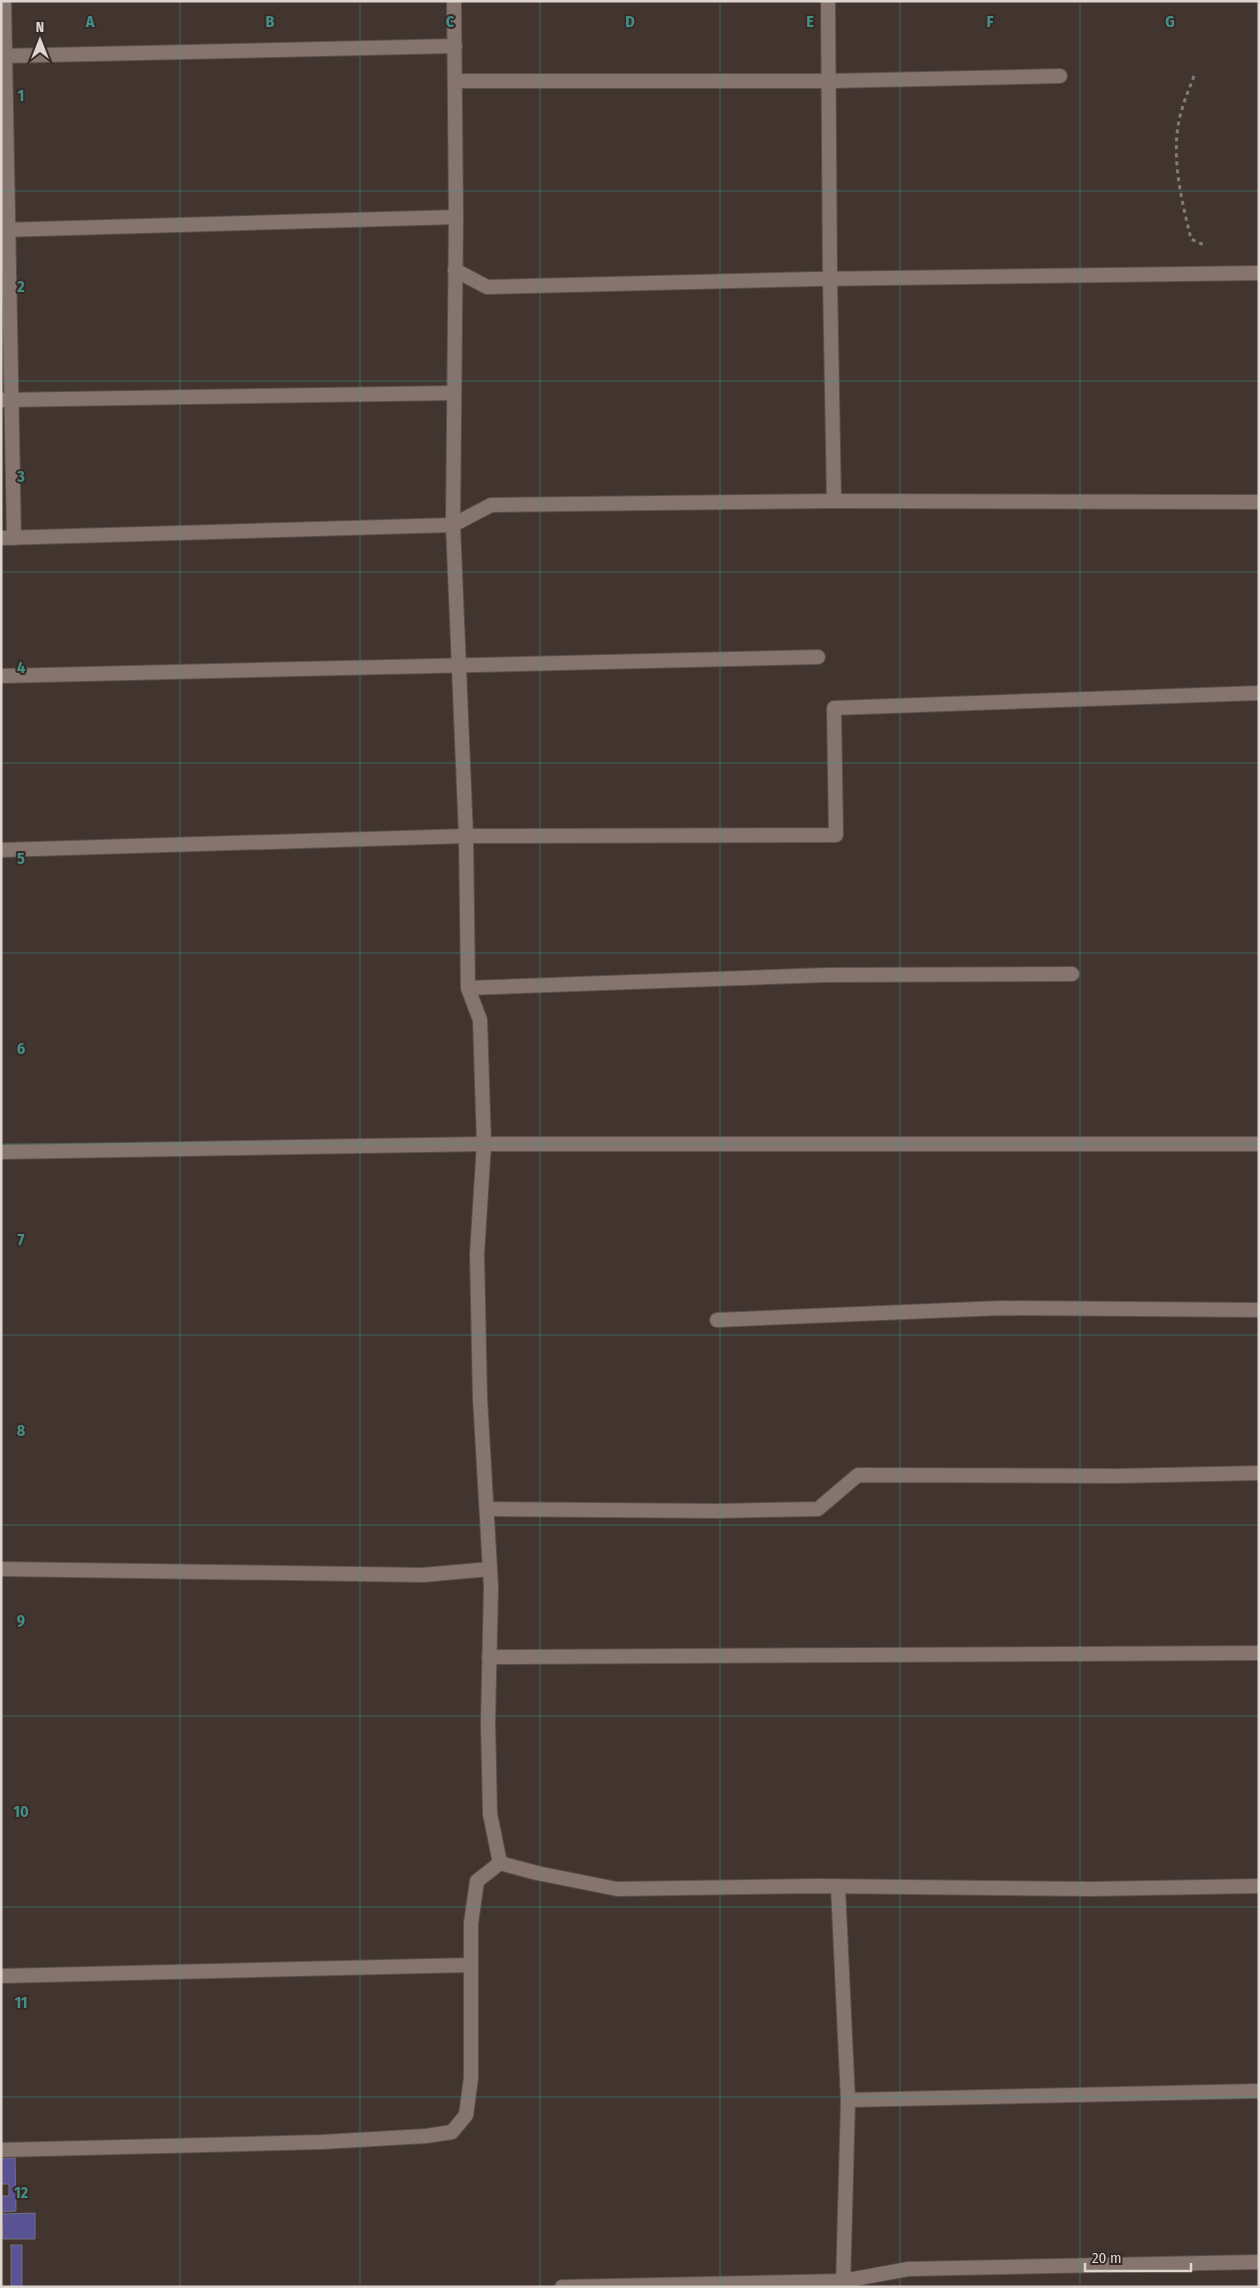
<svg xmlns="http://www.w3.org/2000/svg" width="1260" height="2288" viewBox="0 0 1260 2288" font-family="'Fira Sans Condensed',sans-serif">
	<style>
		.building { fill: #5a5393; stroke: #727180 }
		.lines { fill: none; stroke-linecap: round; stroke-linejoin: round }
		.minor-casing { stroke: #5c504b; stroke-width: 16 }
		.path { stroke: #867a75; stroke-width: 3; stroke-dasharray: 4 4; stroke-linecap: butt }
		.minor { stroke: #86756f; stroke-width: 14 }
		.grid { fill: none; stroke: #438e87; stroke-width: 1; stroke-opacity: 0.55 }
		.grid-label { font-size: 16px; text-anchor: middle; font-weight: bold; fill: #438e87; stroke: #382a25; stroke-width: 4; stroke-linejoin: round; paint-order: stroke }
	</style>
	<rect width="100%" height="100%" fill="#42342e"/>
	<g class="building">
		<path d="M1,2158H15L16,2211L1,2212V2196H9V2184H1Z"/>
		<path d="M35,2213V2239H3L1,2214Z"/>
		<rect x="11" y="2245" width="11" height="42"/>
	</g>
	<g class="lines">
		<defs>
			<g id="minor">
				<path d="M4,1L14,538"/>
				<path d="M454,1L456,217L453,525L466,836L468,988L480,1020L484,1144L477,1254L480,1398L491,1587L488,1722L490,1814L500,1863L537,1873L617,1889L818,1886L1092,1889L1259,1886"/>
				<path d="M828,1L830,279L834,501"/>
				<path d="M1,56L455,46"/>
				<path d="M455,81H829L1060,76"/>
				<path d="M1,230L456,217"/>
				<path d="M455,270L487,287L816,279L1259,273"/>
				<path d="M1,400L454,393"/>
				<path d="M1,538L453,525L491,505L834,501L1259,502"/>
				<path d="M1,676L818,657"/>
				<path d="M1,850L466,836L836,835L834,708L1259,693"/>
				<path d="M468,988L825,975L1072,974"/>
				<path d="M1,1152L484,1144H1259"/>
				<path d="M717,1320L1001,1308L1259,1310"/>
				<path d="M487,1509L718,1511L818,1509L858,1475L1117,1476L1259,1473"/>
				<path d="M1,1569L423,1575L490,1569"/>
				<path d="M489,1657L1259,1653"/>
				<path d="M838,1887L848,2100L843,2287"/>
				<path d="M1,1976L471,1965"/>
				<path d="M848,2100L1259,2091"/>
				<path d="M1,2150L322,2142L426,2136L452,2132L466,2115L471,2078V1923L477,1881L500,1863"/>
				<path d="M562,2287L843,2281L908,2269L1259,2262"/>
			</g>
		</defs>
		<use href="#minor" class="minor-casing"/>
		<path class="path" d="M1194,76C1190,87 1185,98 1182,109C1169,151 1181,198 1191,239L1206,246"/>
		<use href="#minor" class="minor"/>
	</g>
	<path class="grid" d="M180,1V2287M360,1V2287M540,1V2287M720,1V2287M900,1V2287M1080,1V2287M1,191H1259M1,381H1259M1,572H1259M1,763H1259M1,953H1259M1,1144H1259M1,1335H1259M1,1525H1259M1,1716H1259M1,1907H1259M1,2097H1259"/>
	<g class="grid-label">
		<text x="90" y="27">A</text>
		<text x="270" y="27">B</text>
		<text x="450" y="27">C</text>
		<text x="630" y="27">D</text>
		<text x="810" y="27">E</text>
		<text x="990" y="27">F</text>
		<text x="1170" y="27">G</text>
		<text x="21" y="101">1</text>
		<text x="21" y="292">2</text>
		<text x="21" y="482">3</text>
		<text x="21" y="673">4</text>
		<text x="21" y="864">5</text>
		<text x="21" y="1054">6</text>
		<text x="21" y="1245">7</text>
		<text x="21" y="1436">8</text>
		<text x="21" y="1626">9</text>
		<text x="21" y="1817">10</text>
		<text x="21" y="2008">11</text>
		<text x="21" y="2198">12</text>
	</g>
	<rect width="1260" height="2288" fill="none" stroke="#dfd6d2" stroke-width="5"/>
	<g transform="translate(40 40)" stroke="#382a25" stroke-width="4" paint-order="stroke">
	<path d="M0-4L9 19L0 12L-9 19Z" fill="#dfd6d2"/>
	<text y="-8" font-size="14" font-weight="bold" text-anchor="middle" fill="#dfd6d2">N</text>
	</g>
	<path d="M1085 2263v8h106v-8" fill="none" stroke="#dfd6d2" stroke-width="2.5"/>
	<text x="1092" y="2263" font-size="15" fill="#dfd6d2" stroke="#382a25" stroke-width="4" paint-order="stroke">20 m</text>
</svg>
